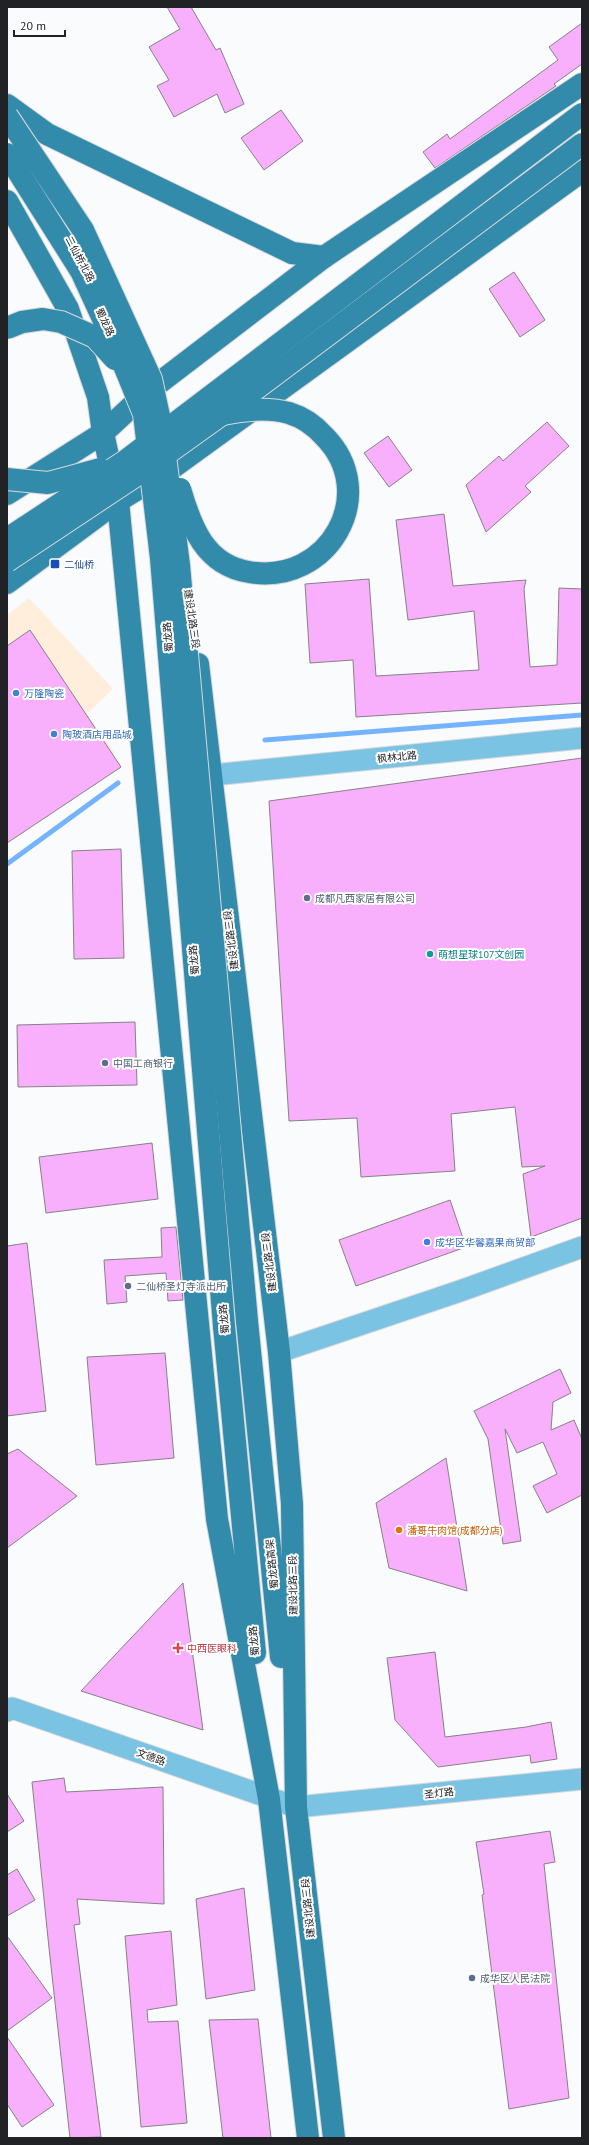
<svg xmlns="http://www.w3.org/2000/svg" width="589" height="2145" viewBox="0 0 589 2145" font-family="'PT Sans','Noto Sans SC',sans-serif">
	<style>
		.commercial { fill: #ffeedc }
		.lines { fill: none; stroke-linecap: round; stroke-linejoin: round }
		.stream { stroke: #74b3ff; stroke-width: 5 }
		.building { fill: #f8b0fc; stroke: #888088 }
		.minor-casing { stroke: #d7d8db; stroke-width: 23 }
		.major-casing { stroke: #d7d8db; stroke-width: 24 }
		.minor { stroke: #7bc3e2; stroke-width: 21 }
		.major { stroke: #338bac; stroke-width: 22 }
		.major-bridge-casing { stroke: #d7d8db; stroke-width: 24; stroke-linecap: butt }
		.major-bridge { stroke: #338bac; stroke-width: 22 }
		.transit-dot { fill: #1a4fb4; stroke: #fff; stroke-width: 1.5 }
		.shop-dot { fill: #3f7fe0; stroke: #fff; stroke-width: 1.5 }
		.service-dot { fill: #5c6f8a; stroke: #fff; stroke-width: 1.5 }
		.culture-dot { fill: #0f9aa8; stroke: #fff; stroke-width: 1.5 }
		.food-dot { fill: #e8710a; stroke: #fff; stroke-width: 1.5 }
		.health-dot { fill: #e0444e; stroke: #fff; stroke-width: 1.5 }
		.labels { text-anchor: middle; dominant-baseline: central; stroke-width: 4; stroke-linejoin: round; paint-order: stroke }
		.street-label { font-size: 10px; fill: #202226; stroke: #fff }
		.transit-label { font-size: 10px; fill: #164399; stroke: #fff; text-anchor: start }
		.shop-label { font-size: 10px; fill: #366cbe; stroke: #fff; text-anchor: start }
		.service-label { font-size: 10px; fill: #4e5e75; stroke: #fff; text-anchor: start }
		.culture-label { font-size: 10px; fill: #0d838f; stroke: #fff; text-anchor: start }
		.food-label { font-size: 10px; fill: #c56008; stroke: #fff; text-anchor: start }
		.health-label { font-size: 10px; fill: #be3a42; stroke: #fff; text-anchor: start }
	</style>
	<rect width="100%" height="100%" fill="#fafbfd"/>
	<path class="commercial" d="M29,598L113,689L87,714L115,753L7,834V615Z"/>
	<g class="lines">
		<g class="stream">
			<path d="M265,740L582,715"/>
			<path d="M7,864L118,783"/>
		</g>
	</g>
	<g class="building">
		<path d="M167,7H191L216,50L220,48L244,104L225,113L217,94L174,117L157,86L169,80L149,47L180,29Z"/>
		<path d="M582,23V64L554,84L556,86L435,168L423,152L447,134L450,139L558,60L549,47Z"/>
		<path d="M281,110L303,141L264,170L241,138Z"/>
		<path d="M514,272L545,320L520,337L489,289Z"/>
		<path d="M547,422L569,446L525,486L531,492L486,532L466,485L499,456L503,461Z"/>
		<path d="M388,436L412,470L389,487L364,453Z"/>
		<path d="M444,514L453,586L526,580L524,589L530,667L557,665L559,588L582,589V703L356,717L353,660L310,663L305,584L369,579L376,676L479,670L474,611L408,620L396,520Z"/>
		<path d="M30,630L121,767L7,843V646Z"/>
		<path d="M582,758V1218L531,1237L523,1174L545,1166L522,1167L515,1107L451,1114L455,1171L361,1177L357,1118L289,1121L269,801Z"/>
		<path d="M121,849L124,958L74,959L72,851Z"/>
		<path d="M135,1022L137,1085L18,1087L17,1025Z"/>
		<path d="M152,1143L158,1199L46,1213L39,1157Z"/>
		<path d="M450,1200L466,1247L356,1286L339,1240Z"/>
		<path d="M176,1227L183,1300L168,1301L166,1273L125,1276L127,1302L107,1304L104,1260L162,1257L161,1228Z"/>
		<path d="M27,1243L46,1411L7,1416V1246Z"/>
		<path d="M165,1353L174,1458L96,1465L87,1357Z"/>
		<path d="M560,1369L571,1393L553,1402L551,1430L574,1420L582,1439V1495L547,1513L533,1486L557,1474L543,1442L517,1453L505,1429L521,1541L503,1544L488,1439L474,1411Z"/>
		<path d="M18,1449L77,1496L7,1548V1454Z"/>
		<path d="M446,1458L467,1591L389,1568L376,1503Z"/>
		<path d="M183,1583L203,1730L81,1691Z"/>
		<path d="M435,1652L445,1737L526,1727L551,1722L557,1759L531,1763L530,1755L438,1767L395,1720L387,1658Z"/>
		<path d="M64,1778L66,1792L163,1787L164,1904L77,1899L80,1924L74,1925L101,2137L70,2138L49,1948L32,1782Z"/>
		<path d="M7,1794L24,1821L7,1832Z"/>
		<path d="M550,1831L555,1862L544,1864L569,2098L509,2109L482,1895L484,1894L476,1842Z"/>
		<path d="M17,1869L35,1900L7,1916V1875Z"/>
		<path d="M244,1888L255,1990L206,1999L196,1899Z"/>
		<path d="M171,1931L177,2005L147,2010L148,2022L178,2021L187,2123L141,2127L125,1936Z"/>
		<path d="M7,1936L52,1998L7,2031Z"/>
		<path d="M258,2019L271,2138H223L209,2020Z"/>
		<path d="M7,2037L54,2105L22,2127L7,2104Z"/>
	</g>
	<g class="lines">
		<defs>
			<g id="minor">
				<path d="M212,775L582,738"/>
				<path d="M279,1352L460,1291L582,1247"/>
				<path d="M7,1711L12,1708L296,1807L582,1779"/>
			</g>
			<g id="major">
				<path d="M7,105L47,134L292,253L324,257"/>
				<path d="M7,201L68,309L98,397L103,433L118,501L217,1519L269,1799L308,2138"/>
				<path d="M7,494L103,433L146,393L324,257L582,84"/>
				<path d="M7,583L118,501L172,468L582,171"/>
				<path d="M198,664L279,1352L292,1504L296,1807L334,2138"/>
				<path d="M247,1321L281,1657"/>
				<path d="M224,1326L255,1653"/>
			</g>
		</defs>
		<use href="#minor" class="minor-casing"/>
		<use href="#major" class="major-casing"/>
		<use href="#minor" class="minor"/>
		<use href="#major" class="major"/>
		<defs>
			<g id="major-bridge">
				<path d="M7,116L83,230L151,379L161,425L179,565L247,1321"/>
				<path d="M7,154L81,271L121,358L144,414L161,558L224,1326"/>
				<path d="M7,328L22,322L43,319L61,322L95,337L115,359"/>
				<path d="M7,479L48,483L100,469"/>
				<path d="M180,489C191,527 205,565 249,572C329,586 381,493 324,436C315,426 302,417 289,413C268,407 243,410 223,414"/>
				<path d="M7,539L124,462L582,114"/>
				<path d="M7,561L141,472L222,414L582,144"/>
			</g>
		</defs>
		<use href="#major-bridge" class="major-bridge-casing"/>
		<use href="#major-bridge" class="major-bridge"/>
	</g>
	<rect class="transit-dot" x="50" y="559" width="10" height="10" rx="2"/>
	<g class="shop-dot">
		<circle cx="16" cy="693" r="4"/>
		<circle cx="54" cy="734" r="4"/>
		<circle cx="427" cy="1242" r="4"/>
	</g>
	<g class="service-dot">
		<circle cx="307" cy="898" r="4"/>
		<circle cx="105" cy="1063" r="4"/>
		<circle cx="128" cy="1286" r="4"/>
		<circle cx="472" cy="1978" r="4"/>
	</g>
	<circle class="culture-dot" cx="430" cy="954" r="4"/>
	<circle class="food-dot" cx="399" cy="1530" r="4"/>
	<path class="health-dot" d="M176 1642h4v4h4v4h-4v4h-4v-4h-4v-4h4z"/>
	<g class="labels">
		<g class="street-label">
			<text transform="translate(80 259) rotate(62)">二仙桥北路</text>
			<text transform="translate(105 322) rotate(65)">蜀龙路</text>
			<text transform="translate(192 619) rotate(82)">建设北路三段</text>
			<text transform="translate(168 637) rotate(-95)">蜀龙路</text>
			<text transform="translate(397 757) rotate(-6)">枫林北路</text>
			<text transform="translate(231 940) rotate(-97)">建设北路三段</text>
			<text transform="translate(194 960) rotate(-95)">蜀龙路</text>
			<text transform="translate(269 1262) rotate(-97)">建设北路三段</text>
			<text transform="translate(224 1319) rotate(-95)">蜀龙路</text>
			<text transform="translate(272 1564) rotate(-96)">蜀龙路高架</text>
			<text transform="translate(293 1585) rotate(-91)">建设北路三段</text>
			<text transform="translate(254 1641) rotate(-95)">蜀龙路</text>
			<text transform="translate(151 1757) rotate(20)">文德路</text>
			<text transform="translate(439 1793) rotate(-6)">圣灯路</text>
			<text transform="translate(308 1908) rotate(-96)">建设北路三段</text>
		</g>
		<g class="transit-label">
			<text x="64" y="564">二仙桥</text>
		</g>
		<g class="shop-label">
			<text x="24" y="693">万隆陶瓷</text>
			<text x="62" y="734">陶玻酒店用品城</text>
			<text x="435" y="1242">成华区华馨嘉果商贸部</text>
		</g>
		<g class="service-label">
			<text x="315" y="898">成都凡西家居有限公司</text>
			<text x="113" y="1063">中国工商银行</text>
			<text x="136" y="1286">二仙桥圣灯寺派出所</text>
			<text x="480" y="1978">成华区人民法院</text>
		</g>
		<g class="culture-label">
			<text x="438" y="954">萌想星球107文创园</text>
		</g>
		<g class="food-label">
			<text x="407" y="1530">潘哥牛肉馆(成都分店)</text>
		</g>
		<g class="health-label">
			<text x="187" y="1648">中西医眼科</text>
		</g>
	</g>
	<rect width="589" height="2145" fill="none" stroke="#202226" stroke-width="16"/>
	<path d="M14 30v6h51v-6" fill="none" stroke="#202226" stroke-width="2"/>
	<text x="20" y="30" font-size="12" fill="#202226" stroke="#ffffff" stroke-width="3" paint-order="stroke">20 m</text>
</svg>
